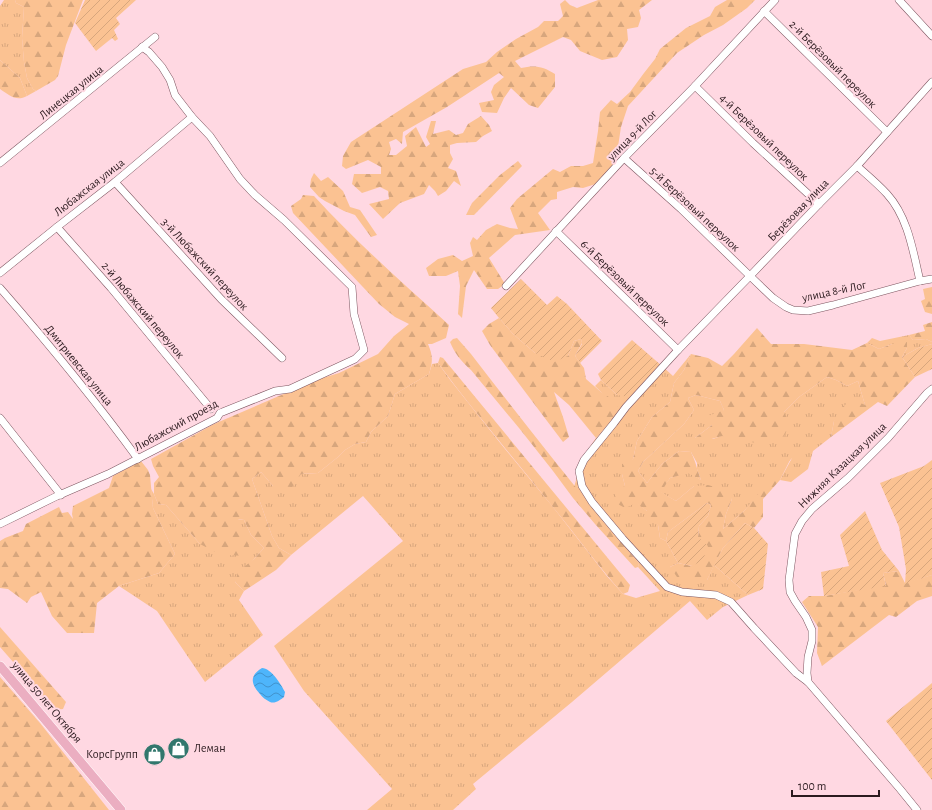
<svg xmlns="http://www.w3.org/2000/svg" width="932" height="810" viewBox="0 0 932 810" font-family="'Alegreya Sans',sans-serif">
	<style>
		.grass { fill: url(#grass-tufts) }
		.forest { fill: url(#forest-firs) }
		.garden { fill: url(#garden-furrows) }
		.water { fill: url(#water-waves) }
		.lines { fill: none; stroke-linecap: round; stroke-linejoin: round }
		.minor-casing { stroke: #7e5661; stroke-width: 8 }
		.major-casing { stroke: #fff; stroke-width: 10 }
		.minor { stroke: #fff; stroke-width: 7 }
		.major { stroke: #ebaec1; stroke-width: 9 }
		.labels { text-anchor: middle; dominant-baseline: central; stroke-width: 4; stroke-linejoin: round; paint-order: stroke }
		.street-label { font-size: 12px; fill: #2b1a1e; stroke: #ffd8e2 }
		.poi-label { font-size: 12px; fill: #2b1a1e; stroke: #ffd8e2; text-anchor: start }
	</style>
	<defs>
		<pattern id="grass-tufts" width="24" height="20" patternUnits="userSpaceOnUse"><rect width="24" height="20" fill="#fbc292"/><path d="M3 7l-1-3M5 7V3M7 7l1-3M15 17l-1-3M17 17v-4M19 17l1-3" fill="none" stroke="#d7a67d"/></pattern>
		<pattern id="forest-firs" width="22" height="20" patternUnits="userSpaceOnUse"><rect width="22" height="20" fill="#fbc292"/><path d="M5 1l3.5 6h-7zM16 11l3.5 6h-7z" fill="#d7a67d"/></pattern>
		<pattern id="garden-furrows" width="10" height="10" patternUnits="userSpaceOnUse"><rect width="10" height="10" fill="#fbc292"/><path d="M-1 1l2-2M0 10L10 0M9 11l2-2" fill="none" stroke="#d7a67d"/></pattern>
		<pattern id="water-waves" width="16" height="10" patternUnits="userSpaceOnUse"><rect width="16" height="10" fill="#4eb5fb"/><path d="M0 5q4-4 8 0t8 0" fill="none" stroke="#4192cb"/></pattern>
	</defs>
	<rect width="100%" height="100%" fill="#ffd8e2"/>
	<g class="grass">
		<path d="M4,0H15L16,3L24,7L22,38L24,62L27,78L33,89L36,91L27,96L20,78L0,60V6Z"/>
		<path d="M909,335L913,340L926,339L932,342V344L918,348L902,357L907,348L892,344L879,349L867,343L872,338L880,341Z"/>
		<path d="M691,354L684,370L674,383L670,402L652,417L637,441L633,459L622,474L625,486L636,502L647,511L658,525L660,538L666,541L678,563L670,567L707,580L714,565L748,595L723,607L707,620L690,601L572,702L473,784L476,789L453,810H367L392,789L304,691L274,646L403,541L363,496L291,555L279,548L272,536L252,479L261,472L273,486L301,474L318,473L338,457L345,450L355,444L366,442L371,432L388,416L395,394L429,374L432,364L438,363L451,381L501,444L553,507L606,575L623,594L636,598L660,591L638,567L639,563L604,522L574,487L583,457L596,438L620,412L601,392L595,386L601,380L617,395L662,366L673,376Z"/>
		<path d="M827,377L836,380L847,386L858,381L865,405L834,421L831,437L813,451L808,469L791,482L780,480L792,458L744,511L723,529L726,514L732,499L694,486L676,501L660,492L670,478L688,472L701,480L697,469V463L691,452L679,451L662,464L647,483L638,471L643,462L684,424L694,410L688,398L696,395L720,401L724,410L712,425L695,438L713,439L784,412L799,397Z"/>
		<path d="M151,489L154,494L158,504L166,505L200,544L237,519L244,520L251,535L264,548L254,559L235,582L244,591L239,600L263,635L205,682L157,611L119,586L159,573L175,554L153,508Z"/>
	</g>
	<g class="forest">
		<path d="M15,0H83L66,45L58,76L55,80L36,91L33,89L27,78L24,62L22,38L24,7L16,3Z"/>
		<path d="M565,0L570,5L577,8L598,0H652L639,10L641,18L638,27L627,29L628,40L617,57L602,60L580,51L571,40L563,37L515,61L521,68C534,65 543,66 555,74V87L538,108L529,105L511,88L504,98L497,113L482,112L479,103L494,100L491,92L494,85L504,77L499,73L447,107L403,132L402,144L396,139L389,142L391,149L389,155H396L407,146L405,136L416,127L426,147L430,144L426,137L431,121H436L433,134L449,130L456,135L463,133L468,124L481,116L489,125L492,131L483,136L476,142L457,143L450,145V153L453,159L448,168L456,171L461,186L454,181L446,191L438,196L435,191L429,185L424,194L400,203L383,219L369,204L389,199L388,191L380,187L362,193L352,184L354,174H381V167L368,160L346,169L342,166L343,156L351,142L463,69L486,62L497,52L516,39L538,27L544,21H558L563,16L560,4Z"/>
		<path d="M727,0H755L747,8L723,25L704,35L677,53L628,106L621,127L616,160L602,182L583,188L573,187L557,192V199L551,200L538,213L550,230L515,235L489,258L505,284L498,289H487L474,270L466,286L462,318L458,314L460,286L458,271L446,276H429L426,268L438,259L453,255L462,261L473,256L470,243L473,237L477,240L486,230L497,224L510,228L518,229L510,208L517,199L553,169L560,172L571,166H583L593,163L598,131L600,112L611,100L617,104L630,92L644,73L655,59L660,49L686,28L710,16L715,7Z"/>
		<path d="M0,60L20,78L27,96C16,102 9,95 0,89Z"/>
		<path d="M518,161L522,166L474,215H466L472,203L500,175Z"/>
		<path d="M314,173L321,181L328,177L343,191L350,207L360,210L377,235L371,237L355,215L344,211L325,201L319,197L310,187L311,179Z"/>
		<path d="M303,195L314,196C356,242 403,283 449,325L446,338L432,344H428C433,356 433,361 429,374L395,394L388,416L371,432L366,442L355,444L345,450L338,457L318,473L301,474L292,487L273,486L261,472L252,479L272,536L279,548L291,555L276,570L244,591L235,582L238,572L254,559L264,548L251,535L244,520L238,519L253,556L221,555L200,544L166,505L158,504L154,494V483L159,477L153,466L151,459L214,424L316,380L339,373L378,354L394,336L409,324L395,317L379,304L293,213L291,206L301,199Z"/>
		<path d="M932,287V314L925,312L921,301L925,299L923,289Z"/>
		<path d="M499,318L513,334L535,353L568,356L574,341L581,339L582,343L575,356L584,368L586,379L601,392L615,401L620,412L596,438L569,405L554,392L563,417L569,437L563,442L544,417L490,345L482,331L489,324Z"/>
		<path d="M932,322V342L926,339L913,340L909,335L925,331L923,325Z"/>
		<path d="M757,328L771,344H804L852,350L867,343L879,349L892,344L907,342V348L902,357L915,377L887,406L878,402L831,437L834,421L840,408L854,400L865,405L858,381L847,386L836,380L827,377L799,397L784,412L790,426L783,437L756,443L722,436L698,443L695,438L712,425L708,416L724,410L720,401L696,395L688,398L694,410L684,424L643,462L638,471L647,483L662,464L679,451L691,452C696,462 697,470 701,480L688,473L670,478L661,492L676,501L694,486L708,485L725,490L732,499L726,514L723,529L744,511L760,492L779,468L792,456L780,480L763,499V517L754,528L745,523L723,548L707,580L698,582L677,577L670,567L678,563L692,566L698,537L699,526L708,516L711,505L707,503L668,532L666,541L660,538L658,525L646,520L647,511L636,503L625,508L616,503V491L625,486L622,474V464L633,459L637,441L652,417L670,402L674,383L684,370L691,354L708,358L722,366L734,354Z"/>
		<path d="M457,338L471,354C526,425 581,496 639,563L638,567L635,568L595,524L573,498L553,471L519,428L471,370C461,361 455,354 450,342L453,339Z"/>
		<path d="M440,357L443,358L630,585L628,592L623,594C598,566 576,535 552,506C514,458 474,412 438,363Z"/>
		<path d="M141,461L148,470L150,475L153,508L175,554L159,573L119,586L97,603L94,633H67L52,616L41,592L31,597L27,603L8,589L0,588V541L5,538L23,531L26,524L59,507L62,513L68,512L73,519L72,514L73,506L109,488L113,476Z"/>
		<path d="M899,571L905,583L932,575V596L917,601L896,617L889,615L822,666L817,653L818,627L802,602L809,596H824L886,585L883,573Z"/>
		<path d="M0,627L66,702L63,709L55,710L0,647Z"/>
		<path d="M0,677L40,723L109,810H0Z"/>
	</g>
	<g class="garden">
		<path d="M85,0H136L116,18L120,24L114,30L118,39L115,41L112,38L96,51L75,23Z"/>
		<path d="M521,279L547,305L557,296L567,304L602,341L580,363L575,356L582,344L581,339L574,341L568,356L554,362L535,353L513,334L499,318L491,308Z"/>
		<path d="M632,340L662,366L634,398L617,395L601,380L598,374Z"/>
		<path d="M932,344V369L915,377L902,357L918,348Z"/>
		<path d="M932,460V575L905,584L906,569L899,527L880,483L924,466Z"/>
		<path d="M707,503L711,505L708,516L699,526L698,537L708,546L703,560L692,566L678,563L666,541L668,532Z"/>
		<path d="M865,511L882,550L899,571L883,573L886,586L824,596L821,572L849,566L840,535Z"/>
		<path d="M745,523L754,528L768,544L763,589L748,595L714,565L723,548Z"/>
		<path d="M932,683V780L886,721Z"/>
	</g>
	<path class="water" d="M262,668C271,668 281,684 285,692L284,697C280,700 275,704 270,702C266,700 262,697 260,694C251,684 249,676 262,668Z"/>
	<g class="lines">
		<defs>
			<g id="minor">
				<path d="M899,0L932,36"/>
				<path d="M764,11L887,132"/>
				<path d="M695,86L753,143L819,204"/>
				<path d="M624,158L681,209L750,276L773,298L786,307L793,310L808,311L833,305L920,281L932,279"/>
				<path d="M0,163L155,37"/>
				<path d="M857,166C867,175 878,184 887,194C908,217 913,251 920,281"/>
				<path d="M115,182L221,299L282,358"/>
				<path d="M57,227L111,288L211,409"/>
				<path d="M556,231L678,350"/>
				<path d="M0,273L57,227L115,182L192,117"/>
				<path d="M506,286L624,158L695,86L775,0"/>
				<path d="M0,288C48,343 95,400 138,459"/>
				<path d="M0,418L61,495"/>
				<path d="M0,524L57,496L108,474L217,418L220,413L275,391L290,389L355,359L364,350L354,314L352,287L284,220L255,195L240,179L210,136L192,117L175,95L170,80L162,67L149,52L142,47"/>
				<path d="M808,682L796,673L754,628L731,602L716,595L682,592L667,587L623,539L592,502L582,486L579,471L584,460L614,423L626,407L678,350L750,276L819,204L857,166L932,82"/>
				<path d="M917,810L900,789L808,682L807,673L808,657L812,641V630L806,617L795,601L790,592L789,580L795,534L802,521L812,509L848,478L888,438L927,393L932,389"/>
			</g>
			<path id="major" d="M0,666L121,810"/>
		</defs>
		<use href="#minor" class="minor-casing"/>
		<use href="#major" class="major-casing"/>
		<use href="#minor" class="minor"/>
		<use href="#major" class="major"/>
	</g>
	<defs>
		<symbol id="shop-disc" viewBox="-11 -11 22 22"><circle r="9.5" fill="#32776d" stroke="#ffd8e2"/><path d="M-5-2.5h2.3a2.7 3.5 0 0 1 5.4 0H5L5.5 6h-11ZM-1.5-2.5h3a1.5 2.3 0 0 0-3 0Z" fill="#fff"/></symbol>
	</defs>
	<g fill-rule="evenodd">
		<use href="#shop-disc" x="166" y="736" width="25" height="25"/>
		<use href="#shop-disc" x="142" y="742" width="25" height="25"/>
	</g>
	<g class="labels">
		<g class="street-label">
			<text transform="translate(833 64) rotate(45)">2-й Берёзовый переулок</text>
			<text transform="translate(71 92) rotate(-39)">Линецкая улица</text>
			<text transform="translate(632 135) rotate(-46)">улица 9-й Лог</text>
			<text transform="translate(764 137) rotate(44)">4-й Берёзовый переулок</text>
			<text transform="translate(89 187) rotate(-38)">Любажская улица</text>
			<text transform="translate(695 209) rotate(43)">5-й Берёзовый переулок</text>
			<text transform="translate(798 210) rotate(-46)">Берёзовая улица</text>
			<text transform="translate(205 264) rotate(47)">3-й Любажский переулок</text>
			<text transform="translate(625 283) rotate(44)">6-й Берёзовый переулок</text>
			<text transform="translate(834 291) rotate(-12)">улица 8-й Лог</text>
			<text transform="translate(143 310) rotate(50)">2-й Любажский переулок</text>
			<text transform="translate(79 365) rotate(51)">Дмитриевская улица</text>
			<text transform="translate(176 425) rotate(-29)">Любажский проезд</text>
			<text transform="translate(842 465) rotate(-44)">Нижняя Казацкая улица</text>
			<text transform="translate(47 702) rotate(50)">улица 50 лет Октября</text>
		</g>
		<g class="poi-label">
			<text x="194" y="748">Леман</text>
			<text x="138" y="754" text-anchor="end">КорсГрупп</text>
		</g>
	</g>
	<path d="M792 790v6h87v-6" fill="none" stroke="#2b1a1e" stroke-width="2"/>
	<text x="798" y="790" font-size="12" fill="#2b1a1e" stroke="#ffd8e2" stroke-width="3" paint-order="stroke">100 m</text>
</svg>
